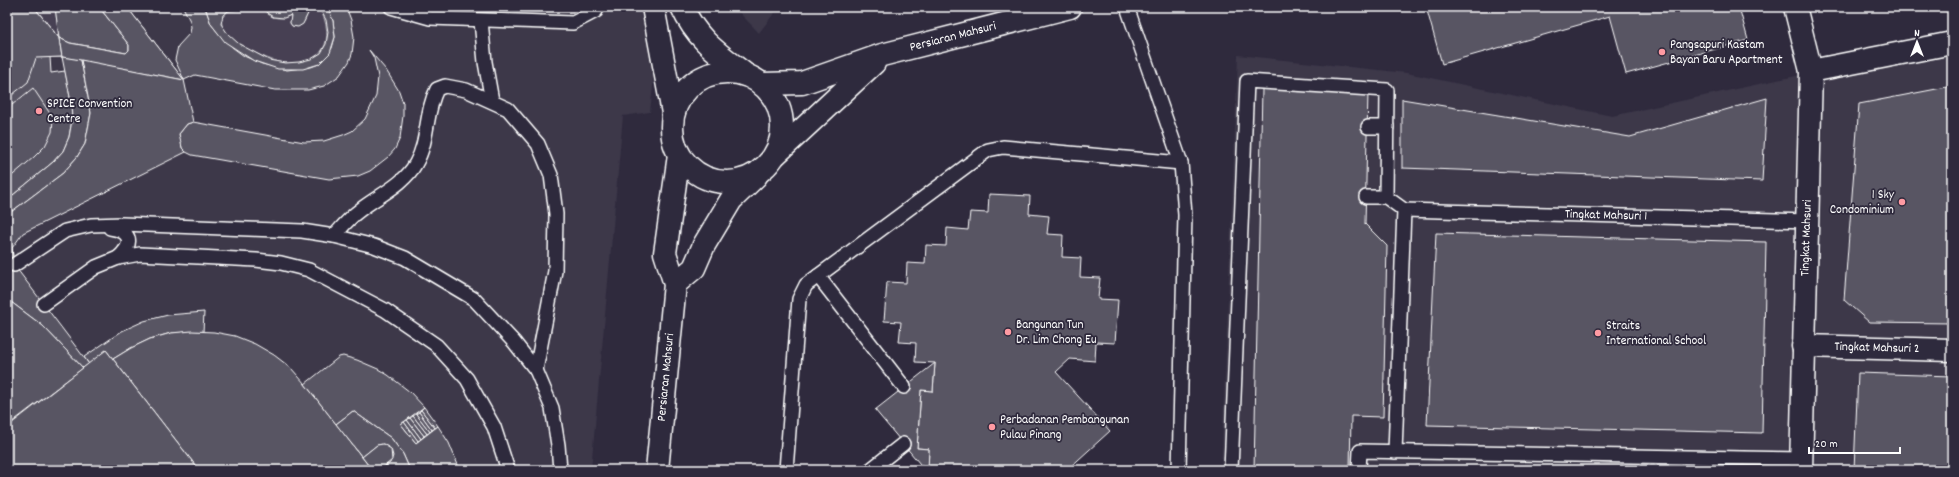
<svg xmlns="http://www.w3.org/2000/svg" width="1959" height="477" viewBox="0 0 1959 477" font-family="Dekko,sans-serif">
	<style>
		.built { fill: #3c3749 }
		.green { fill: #464152; stroke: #a2a0a8 }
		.building { fill: #595564; stroke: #fff }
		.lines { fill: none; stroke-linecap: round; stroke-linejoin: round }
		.service-casing { stroke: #fff; stroke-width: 16 }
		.minor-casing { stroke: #fff; stroke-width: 25 }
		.service { stroke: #2f2a3d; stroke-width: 13 }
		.minor { stroke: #2f2a3d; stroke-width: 22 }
		.poi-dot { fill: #ff9aa2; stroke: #2f2a3d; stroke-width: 1.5 }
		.labels { text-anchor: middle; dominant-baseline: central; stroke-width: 3.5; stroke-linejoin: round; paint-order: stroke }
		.street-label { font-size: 13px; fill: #fff; stroke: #2f2a3d }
		.poi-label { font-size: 13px; fill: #fff; stroke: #2f2a3d; text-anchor: start }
	</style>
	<rect width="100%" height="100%" fill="#2f2a3d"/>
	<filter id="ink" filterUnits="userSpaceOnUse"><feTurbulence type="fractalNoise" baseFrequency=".025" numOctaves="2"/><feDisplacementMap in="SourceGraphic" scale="8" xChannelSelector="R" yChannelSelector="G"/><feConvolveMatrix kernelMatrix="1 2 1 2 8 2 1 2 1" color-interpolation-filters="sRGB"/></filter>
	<g filter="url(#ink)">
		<g class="built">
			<path d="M7,7H650L655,69L650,112L623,116L591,470H7Z"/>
			<path d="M734,7H779L759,33Z"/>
			<path d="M1952,42V470H1221L1238,55L1407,73L1612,116Z"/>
		</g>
		<g class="green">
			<path d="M34,7H55L59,38Z"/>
			<path d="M252,7H263C267,18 281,21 291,15L290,23L292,26C305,30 306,15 311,7H319C337,40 323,67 284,63C268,61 216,38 222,18L228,11Z"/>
		</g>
		<g class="building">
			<path d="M7,7H34L59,38L70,43L126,53L129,50V45L99,7H127L184,80L62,57H50L51,73L65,71L71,102L72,120L69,137L63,151L53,162L7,200Z"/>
			<path d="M7,7H34L59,38L62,57L36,58L28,82L7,99Z"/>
			<path d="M55,7H99L129,45V50L126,53L70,43L59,38Z"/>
			<path d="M99,7H127L184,80L62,57L59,38L70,43L126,53L129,50V45Z"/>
			<path d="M183,7H205L211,24L219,34L232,47L244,56L262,64L287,70L311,67L319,64L326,57L332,48L335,37L333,21L328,7H346L351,20L354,37L352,54L349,62L339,76L324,86L308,90H275L195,75L184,80L175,60L178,46L190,33L191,27L190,21Z"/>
			<path d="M205,7H252L228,11L223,15L221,24L228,34L239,44L269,60L285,63L299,62L311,59L321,53L326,44L328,32L326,20L319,7H328L333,21L335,37L330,53L319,64L303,69H278L254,61L225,42L211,24Z"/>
			<path d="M263,7H311L303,24L298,27L292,26L290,23L291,15L284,18L273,17L267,13Z"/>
			<path d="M562,7H580V9Z"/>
			<path d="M1426,7H1739L1748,40L1626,74L1610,16L1442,64Z"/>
			<path d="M369,50L386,70L399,91L403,103V116L400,138L395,149L388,157L370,171L358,176L329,179L192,155L186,152L182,148L179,134L187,124L193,122L304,142L324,141L343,135L352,131L365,119L376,96L378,77L374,58Z"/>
			<path d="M62,57L81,60L91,113L85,144L77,157L63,173L7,215V200L53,162L63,151L69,137L72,120L71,102Z"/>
			<path d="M81,60L184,80L193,122L187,124L179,134L182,148L186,152L23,233L12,248L14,265L89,364L83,368L43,326L7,299V215L63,173L77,157L85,144L91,113Z"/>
			<path d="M1952,86V323L1869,322L1844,300L1859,104Z"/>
			<path d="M33,88L53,118L52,132L45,146L34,157L7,180V109Z"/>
			<path d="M1262,89L1368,92L1365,224L1387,246L1383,417L1351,416L1350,470H1254Z"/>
			<path d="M1767,98L1762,181L1402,168V99L1630,137Z"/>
			<path d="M989,194L1030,196L1029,214L1049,216L1047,234L1063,235L1062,257L1081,258L1080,277L1100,278L1098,299L1118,300L1115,343L1096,342L1095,361L1070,359L1056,372L1110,431L1067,470H928L929,449L917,448L921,390L933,391L935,363L915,362L916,343L899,342L901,322L884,321L887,282L906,283L907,263L925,264L926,245L946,246L947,228L968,230L970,212L988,213Z"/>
			<path d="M1436,233L1766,242L1762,433L1427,425Z"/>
			<path d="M7,299L43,326L83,368L7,426Z"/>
			<path d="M204,312L203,332L171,333L150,339L131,348L113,359L106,350L89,364L84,357L122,331L144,321L168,315Z"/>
			<path d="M192,331L214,332L235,336L255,344L274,355L291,368L305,384L372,470H199L113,359L131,348L150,339L171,333Z"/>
			<path d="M106,350L199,470H7V427Z"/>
			<path d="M343,356L357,360L378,369L388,375L410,392L424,407L401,424L416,443L438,426L449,443L460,470H410L403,454L391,438L353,411L336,424L305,384L339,357Z"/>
			<path d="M935,363L933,391L921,390L917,448L929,449L928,470H925L875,410Z"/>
			<path d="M1858,373L1952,376V470H1854Z"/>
			<path d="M424,407L438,426L435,428L421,410Z"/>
			<path d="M421,410L435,428L432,430L419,412Z"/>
			<path d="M353,411L391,438L403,454L410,470H380L390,463L393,456L391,449L383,444L377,445L362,457L336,424Z"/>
			<path d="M419,412L432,430L430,432L416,414Z"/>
			<path d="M416,414L430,432L427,434L413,416Z"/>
			<path d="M413,416L427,434L424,436L410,418Z"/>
			<path d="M410,418L424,436L421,439L407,420Z"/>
			<path d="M407,420L421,439L418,441L404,422Z"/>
			<path d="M404,422L418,441L416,443L401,424Z"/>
			<path d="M383,444L391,449L392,460L380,470H372L362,457L377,445Z"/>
			<path d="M1686,457L1777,462V470H1685Z"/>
			<path d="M1380,469L1403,470H1379Z"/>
		</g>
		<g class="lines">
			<defs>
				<g id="service">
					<path d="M391,7L430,18L573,23L596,11L597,7"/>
					<path d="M1127,7L1181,163L1185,215L1179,470"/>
					<path d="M481,21L485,62L492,101"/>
					<path d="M1368,127H1387"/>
					<path d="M1366,197H1386L1404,210"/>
					<path id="s1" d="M1404,210L1808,221"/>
					<path d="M110,228C132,231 134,244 118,258"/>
					<path d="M334,236C342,227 350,217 360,210C379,195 404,185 416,163C429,140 425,112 437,89L445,86L466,90L508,109L538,144L551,175L556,214L555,271L536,370"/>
					<path d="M14,265L65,231L91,225L122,224L302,231L334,236L374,246L405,258L474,299L514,342L536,370L552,408L558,445L560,470"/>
					<path d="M818,276L904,387"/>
					<path d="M44,304L96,267L118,258L140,254L256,260L281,263L309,270L385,310L436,345L467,379L494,427L508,470"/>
					<path d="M1395,452L1404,210"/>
					<path d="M786,470L799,299L806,285L818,276L988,150L1003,147L1181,163"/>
					<path d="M870,470L903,444"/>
					<path d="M1231,470L1247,81L1387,90L1386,197"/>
					<path d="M1359,470L1360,451L1801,459"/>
				</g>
				<g id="minor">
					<path d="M653,7L673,113"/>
					<path d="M682,7C697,40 719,54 746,75"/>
					<path d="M1795,7L1811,71L1801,470"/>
					<path d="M1811,71L1952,43"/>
					<circle cx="727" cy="127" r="55"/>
					<path id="s2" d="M762,84L802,83L882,55L1070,7"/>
					<path d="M776,154L874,63"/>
					<path d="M675,284L694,268L704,245L731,200L756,176"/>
					<path id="s3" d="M1803,346L1952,350"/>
					<path id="s4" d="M657,470L675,284L665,253L679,155"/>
				</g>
			</defs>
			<use href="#service" class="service-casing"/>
			<use href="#minor" class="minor-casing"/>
			<use href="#service" class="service"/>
			<use href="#minor" class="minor"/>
		</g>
	</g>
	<g class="poi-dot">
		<circle cx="1662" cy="52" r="4"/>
		<circle cx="39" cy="111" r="4"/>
		<circle cx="1902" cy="202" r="4"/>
		<circle cx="1008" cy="332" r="4"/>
		<circle cx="1598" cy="333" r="4"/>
		<circle cx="992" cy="427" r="4"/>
	</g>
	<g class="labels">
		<g class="street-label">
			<text stroke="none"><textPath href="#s2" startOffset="198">Persiaran Mahsuri</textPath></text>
			<text stroke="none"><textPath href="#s1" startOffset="202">Tingkat Mahsuri 1</textPath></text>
			<text transform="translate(1807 238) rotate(-88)">Tingkat Mahsuri</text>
			<text stroke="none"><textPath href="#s3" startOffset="74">Tingkat Mahsuri 2</textPath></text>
			<text stroke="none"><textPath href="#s4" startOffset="93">Persiaran Mahsuri</textPath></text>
		</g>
		<g class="poi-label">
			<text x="1670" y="45">Pangsapuri Kastam<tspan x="1670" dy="15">Bayan Baru Apartment</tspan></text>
			<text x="47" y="104">SPICE Convention<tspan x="47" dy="15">Centre</tspan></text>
			<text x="1894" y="195" text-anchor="end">1 Sky<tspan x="1894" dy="15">Condominium</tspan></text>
			<text x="1016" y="325">Bangunan Tun<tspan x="1016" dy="15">Dr. Lim Chong Eu</tspan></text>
			<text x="1606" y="326">Straits<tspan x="1606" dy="15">International School</tspan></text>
			<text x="1000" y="420">Perbadanan Pembangunan<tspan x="1000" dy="15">Pulau Pinang</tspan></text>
		</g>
	</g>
	<rect width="1959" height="477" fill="none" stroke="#2f2a3d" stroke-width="24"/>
	<rect x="12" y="12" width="1935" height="453" fill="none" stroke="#fff" stroke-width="1.5" filter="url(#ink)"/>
	<g transform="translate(1917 42)" stroke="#2f2a3d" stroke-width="3" paint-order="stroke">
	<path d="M0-3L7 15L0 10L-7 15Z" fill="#ffffff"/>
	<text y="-6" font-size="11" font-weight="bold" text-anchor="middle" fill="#ffffff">N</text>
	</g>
	<path d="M1809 447v6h91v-6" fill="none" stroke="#ffffff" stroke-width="2"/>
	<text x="1815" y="447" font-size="12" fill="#ffffff" stroke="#2f2a3d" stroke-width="3" paint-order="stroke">20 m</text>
</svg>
